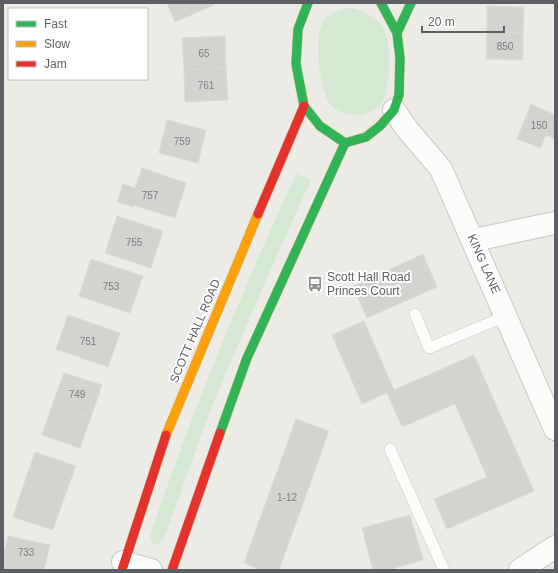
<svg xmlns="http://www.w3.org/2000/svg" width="558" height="573" viewBox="0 0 558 573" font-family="Helvetica,sans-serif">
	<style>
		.green { fill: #d5e8d4 }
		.building { fill: #d4d3d0; stroke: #dcdad6 }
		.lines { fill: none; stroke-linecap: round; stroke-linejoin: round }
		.lane-casing { stroke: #c8c8c7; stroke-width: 12 }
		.street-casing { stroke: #c8c8c7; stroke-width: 24 }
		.fast-casing { stroke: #c3bb95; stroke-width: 10 }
		.slow-casing { stroke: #c3bb95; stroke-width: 10 }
		.jam-casing { stroke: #c3bb95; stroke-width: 10 }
		.lane { stroke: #fcfcfb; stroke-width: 11 }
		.street { stroke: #fcfcfb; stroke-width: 22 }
		.fast { stroke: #30b455; stroke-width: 9 }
		.slow { stroke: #ff9f0a; stroke-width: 9 }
		.jam { stroke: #e5322d; stroke-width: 9 }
		.labels { text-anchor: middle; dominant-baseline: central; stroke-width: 4; stroke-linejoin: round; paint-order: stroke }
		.number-label { font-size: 10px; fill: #7b7d80 }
		.street-label { font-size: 12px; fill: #5c5f64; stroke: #fff }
		.poi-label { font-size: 12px; fill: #5c5f64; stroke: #fff; text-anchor: start }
	</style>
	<rect width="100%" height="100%" fill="#ecebe6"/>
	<g class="green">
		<path d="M352,8C364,11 375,16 382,27C393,42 391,91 380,106C376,110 369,112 364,114C353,117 338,114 330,104C320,90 313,37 323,22C330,11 340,9 352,8Z"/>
		<path d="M296,174L311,180L269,273L211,408L164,539L157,545L152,543L150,536C192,411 241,293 296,174Z"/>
	</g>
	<g class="building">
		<path d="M167,3H213L214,5L175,22Z"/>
		<path d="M487,6L524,7L523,33L487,32Z"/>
		<path d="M487,32L523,33V60L486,59Z"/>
		<path d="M225,36L226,68L184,70L182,38Z"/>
		<path d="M226,68L228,100L185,102L184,70Z"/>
		<path d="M531,104L555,115V139L546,135L540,148L517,139Z"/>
		<path d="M167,120L206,130L198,163L159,153Z"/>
		<path d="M142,168L186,183L175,218L133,205V207L117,202L123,184L135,188Z"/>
		<path d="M117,216L163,231L151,268L105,253Z"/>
		<path d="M423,254L437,287L367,318L353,286Z"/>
		<path d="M91,259L143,276L130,313L79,296Z"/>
		<path d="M68,315L120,333L108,367L56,349Z"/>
		<path d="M364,321L394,390L474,355L534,491L447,529L434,499L487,477L455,404L402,427L387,393L362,404L332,335Z"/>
		<path d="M64,373L102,385L91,417L53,403Z"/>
		<path d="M53,403L91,417L80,448L42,435Z"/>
		<path d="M296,419L329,431L279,570H262L244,563Z"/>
		<path d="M35,452L76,466L64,498L24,484Z"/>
		<path d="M24,484L64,498L53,530L13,517Z"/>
		<path d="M410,515L423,560L388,570H373L362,528Z"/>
		<path d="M8,536L50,545L44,570H3V559Z"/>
	</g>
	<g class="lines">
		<defs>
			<g id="lane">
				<path d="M415,314L429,348L506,316"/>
				<path d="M390,449L444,570"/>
			</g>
			<g id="street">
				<path d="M394,110L407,129L441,169L555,429"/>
				<path d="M474,240L555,223"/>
				<path d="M123,562L151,570"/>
				<path d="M520,570L555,547"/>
			</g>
			<g id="fast">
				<path d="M308,3L298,29L296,64L304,106L320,126L345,143L366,137L380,126L394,110L399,95L400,58L397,33L381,3"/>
				<path d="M397,33L411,3"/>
				<path d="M220,433L247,358L345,143"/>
			</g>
			<path id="slow" d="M166,435L258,214"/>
			<g id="jam">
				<path d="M258,214L304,106"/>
				<path d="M122,570L166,435"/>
				<path d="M172,570L220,433"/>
			</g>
		</defs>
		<use href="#lane" class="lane-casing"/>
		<use href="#street" class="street-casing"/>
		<use href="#fast" class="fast-casing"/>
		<use href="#slow" class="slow-casing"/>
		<use href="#jam" class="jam-casing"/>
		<use href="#lane" class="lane"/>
		<use href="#street" class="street"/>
		<use href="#fast" class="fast"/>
		<use href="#slow" class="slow"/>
		<use href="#jam" class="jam"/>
	</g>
	<defs>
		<symbol id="bus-bare" viewBox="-9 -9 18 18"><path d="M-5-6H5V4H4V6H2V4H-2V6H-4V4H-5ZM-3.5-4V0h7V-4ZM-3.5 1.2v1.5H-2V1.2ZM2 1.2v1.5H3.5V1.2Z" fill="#8e9092" stroke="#fff" stroke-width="2.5" paint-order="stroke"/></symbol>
	</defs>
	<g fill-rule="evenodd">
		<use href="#bus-bare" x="304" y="273" width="22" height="22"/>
	</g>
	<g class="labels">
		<g class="number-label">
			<text x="505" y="46">850</text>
			<text x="204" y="53">65</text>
			<text x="206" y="85">761</text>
			<text x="539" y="125">150</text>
			<text x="182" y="141">759</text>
			<text x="150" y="195">757</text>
			<text x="134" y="242">755</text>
			<text x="111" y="286">753</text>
			<text x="88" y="341">751</text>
			<text x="77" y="394">749</text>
			<text x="287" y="497">1-12</text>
			<text x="26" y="552">733</text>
		</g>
		<g class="street-label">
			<text transform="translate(484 264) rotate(66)">KING LANE</text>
			<text transform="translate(195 331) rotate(-67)">SCOTT HALL ROAD</text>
		</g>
		<g class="poi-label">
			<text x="327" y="277">Scott Hall Road<tspan x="327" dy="14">Princes Court</tspan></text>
		</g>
	</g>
	<rect width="558" height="573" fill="none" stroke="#5c5f64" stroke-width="8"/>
	<rect x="8" y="8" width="140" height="72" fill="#ffffff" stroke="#bebfc1"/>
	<rect x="16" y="21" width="20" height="6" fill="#30b455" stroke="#bebfc1"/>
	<text x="44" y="28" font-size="12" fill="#5c5f64">Fast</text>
	<rect x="16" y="41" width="20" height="6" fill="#ff9f0a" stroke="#bebfc1"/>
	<text x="44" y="48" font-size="12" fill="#5c5f64">Slow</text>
	<rect x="16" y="61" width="20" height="6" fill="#e5322d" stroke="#bebfc1"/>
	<text x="44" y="68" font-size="12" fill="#5c5f64">Jam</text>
	<path d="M422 26v6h82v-6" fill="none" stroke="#5c5f64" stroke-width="2"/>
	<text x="428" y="26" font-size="12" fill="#5c5f64" stroke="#ffffff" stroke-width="3" paint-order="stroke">20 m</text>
</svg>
